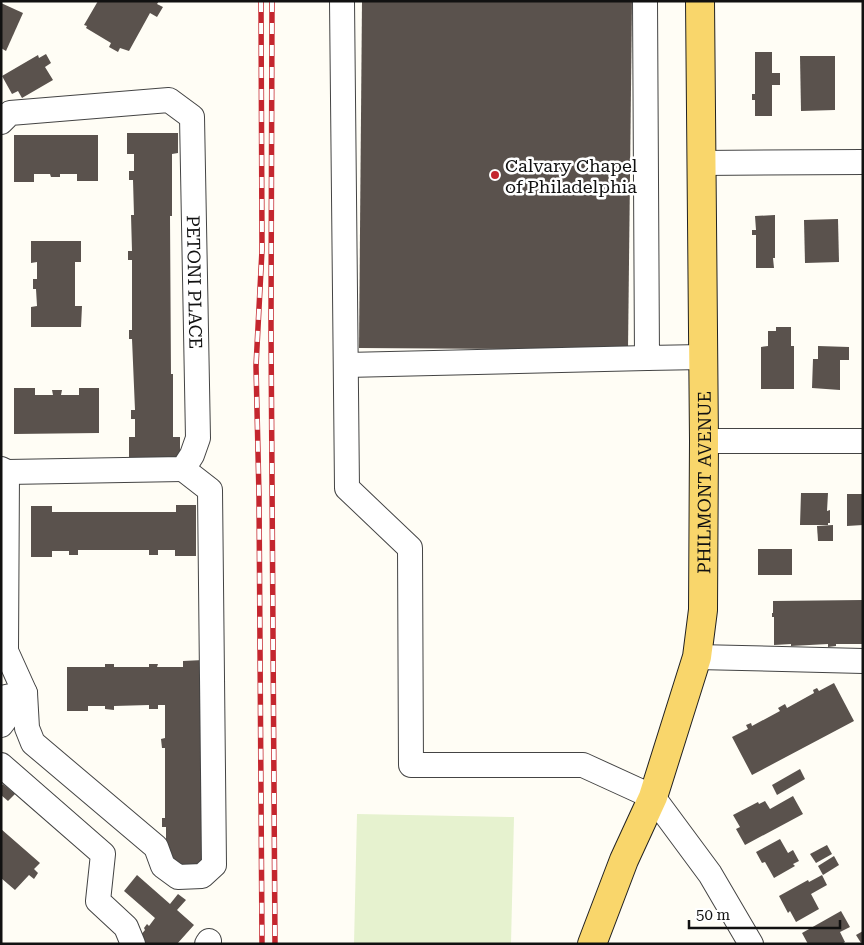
<svg xmlns="http://www.w3.org/2000/svg" width="864" height="945" viewBox="0 0 864 945" font-family="'Roboto Serif',serif">
	<style>
		.pitch { fill: #e6f2cf }
		.building { fill: #5a524d }
		.lines { fill: none; stroke-linecap: round; stroke-linejoin: round }
		.minor-casing { stroke: #444; stroke-width: 26 }
		.major-casing { stroke: #222; stroke-width: 30 }
		.minor { stroke: #fff; stroke-width: 24 }
		.major { stroke: #f9d66b; stroke-width: 28 }
		.rail-casing { stroke: #c4262e; stroke-width: 5.5 }
		.rail { stroke: #fff; stroke-width: 4; stroke-dasharray: 11; stroke-linecap: butt }
		.poi-dot { fill: #c4262e; stroke: #fff; stroke-width: 2 }
		.labels { text-anchor: middle; dominant-baseline: central; stroke-width: 5; stroke-linejoin: round; paint-order: stroke }
		.poi-label { font-size: 18px; fill: #111; stroke: #fff; text-anchor: start }
		.street-label { font-size: 18px; fill: #111; stroke: #fff }
	</style>
	<rect width="100%" height="100%" fill="#fffdf5"/>
	<path class="pitch" d="M357,814L514,817L511,944H354Z"/>
	<g class="building">
		<path d="M98,1H159L157,4L163,7L157,17L150,13L129,51L120,48L118,52L109,47L111,43L86,28L87,26L84,25Z"/>
		<path d="M362,1H632L628,350L359,348Z"/>
		<path d="M1,3L23,13L6,51L1,48Z"/>
		<path d="M755,52H772V73H780V85H772V116H755V100H752V94H755Z"/>
		<path d="M46,54L51,63L45,67L53,80L22,98L18,91L12,94L2,76L38,55L39,58Z"/>
		<path d="M800,56H835V110L801,111Z"/>
		<path d="M127,133H178V153L172,154V216H170L171,374H173V437H180V458H129V437H135V419H131V410H135L132,339H129V330H132V260H128V251H132L131,215H134L133,180H129V171H134V154H127Z"/>
		<path d="M14,135H98V181H77V174H60V177H51L50,174H34V182H14Z"/>
		<path d="M775,215V258H773L774,268H756V235H752V230H756L755,216Z"/>
		<path d="M838,219L839,262L805,263L804,220Z"/>
		<path d="M31,241H81V262H75V306H82L81,327H31V307L37,306L36,289H33V279H37V262L31,263Z"/>
		<path d="M776,327H791V346H794V389H761V347L768,346V331H776Z"/>
		<path d="M818,346L849,347V360H840V390L812,388L813,359H818Z"/>
		<path d="M14,388H35V395H53L52,390H62L61,395H79V388H99V433L14,434Z"/>
		<path d="M801,493H828L827,511L830,510V523H828V525H800Z"/>
		<path d="M847,494H863V525L847,526Z"/>
		<path d="M176,505H196V556H175V550H158V555H149V550H78V555H69V551H52V557H31V506H52V512H176Z"/>
		<path d="M833,525V541H818L817,526Z"/>
		<rect x="758" y="549" width="34" height="26"/>
		<path d="M863,600V644H836V646L828,647V644L791,646V644L774,645V617H772V613H773V601Z"/>
		<path d="M203,660L204,864H166V827H162V818H165V748H162L161,739L165,738V705H158V709H149V705L114,706V710L105,709V706H88V711H67V667H105V664H114V667H149V664H158L157,667H183V661Z"/>
		<path d="M834,683L854,721L752,775L732,737L748,729L746,725L751,723L752,726L780,711L778,708L785,704L787,708L814,693L813,690L817,688L819,691Z"/>
		<path d="M800,769L805,779L777,795L772,785Z"/>
		<path d="M3,784L15,794L8,801L1,795V786Z"/>
		<path d="M793,796L803,814L745,845L736,829L740,827L733,815L758,802L759,804L765,801L770,809Z"/>
		<path d="M1,829L40,863L34,869L38,873L34,879L29,875L15,890L1,878Z"/>
		<path d="M780,839L788,853L793,850L799,861L793,864L795,866L774,878L765,862L762,863L756,852Z"/>
		<path d="M827,845L832,854L816,863L810,854Z"/>
		<path d="M834,856L839,865L823,875L818,866Z"/>
		<path d="M137,875L170,904L178,894L186,900L177,910L194,925L177,944H133L145,930L144,928L147,924L149,926L155,918L124,891Z"/>
		<path d="M822,875L827,885L811,894L819,909L796,922L790,911L788,913L779,896L808,880L809,882Z"/>
		<path d="M841,911L850,927L840,932L845,942L842,944H808L802,933Z"/>
		<path d="M863,931V942L861,943L856,935Z"/>
	</g>
	<g class="lines">
		<defs>
			<g id="minor">
				<path d="M342,1L347,488L410,548L411,765H583L653,797L710,874L751,944"/>
				<path d="M645,1L647,358L703,357"/>
				<path id="s1" d="M1,122L10,113L169,100L192,117L198,438L192,455L183,469L7,472L1,469"/>
				<path d="M700,163L863,162"/>
				<path d="M346,365L647,358"/>
				<path d="M704,441H863"/>
				<path d="M697,657L863,661"/>
				<path d="M1,698L25,693L27,728L33,743L156,847L163,866L178,877L202,876L214,865L210,490L183,469"/>
				<path d="M1,725L25,693L6,651L7,472"/>
				<path d="M1,765L103,854L98,901L126,927L133,944"/>
				<path d="M207,944L209,941"/>
			</g>
			<g id="major">
				<path id="s2" d="M592,944L624,860L653,797L697,657L703,610L704,441L700,1"/>
			</g>
		</defs>
		<use href="#minor" class="minor-casing"/>
		<use href="#major" class="major-casing"/>
		<use href="#minor" class="minor"/>
		<use href="#major" class="major"/>
		<defs>
			<g id="rail">
				<path d="M261,1L262,250L256,366L259,496L262,944"/>
				<path d="M272,1L271,326L275,944"/>
			</g>
		</defs>
		<use href="#rail" class="rail-casing"/>
		<use href="#rail" class="rail"/>
	</g>
	<circle class="poi-dot" cx="495" cy="175" r="5"/>
	<g class="labels">
		<g class="poi-label">
			<text x="505" y="165">Calvary Chapel<tspan x="505" dy="21">of Philadelphia</tspan></text>
		</g>
		<g class="street-label">
			<text stroke="none"><textPath href="#s1" startOffset="366">PETONI PLACE</textPath></text>
			<text stroke="none"><textPath href="#s2" startOffset="481">PHILMONT AVENUE</textPath></text>
		</g>
	</g>
	<rect width="864" height="945" fill="none" stroke="#111111" stroke-width="5"/>
	<path d="M689 920v8h151v-8" fill="none" stroke="#111111" stroke-width="2.5"/>
	<text x="696" y="920" font-size="15" fill="#111111" stroke="#ffffff" stroke-width="4" paint-order="stroke">50 m</text>
</svg>
